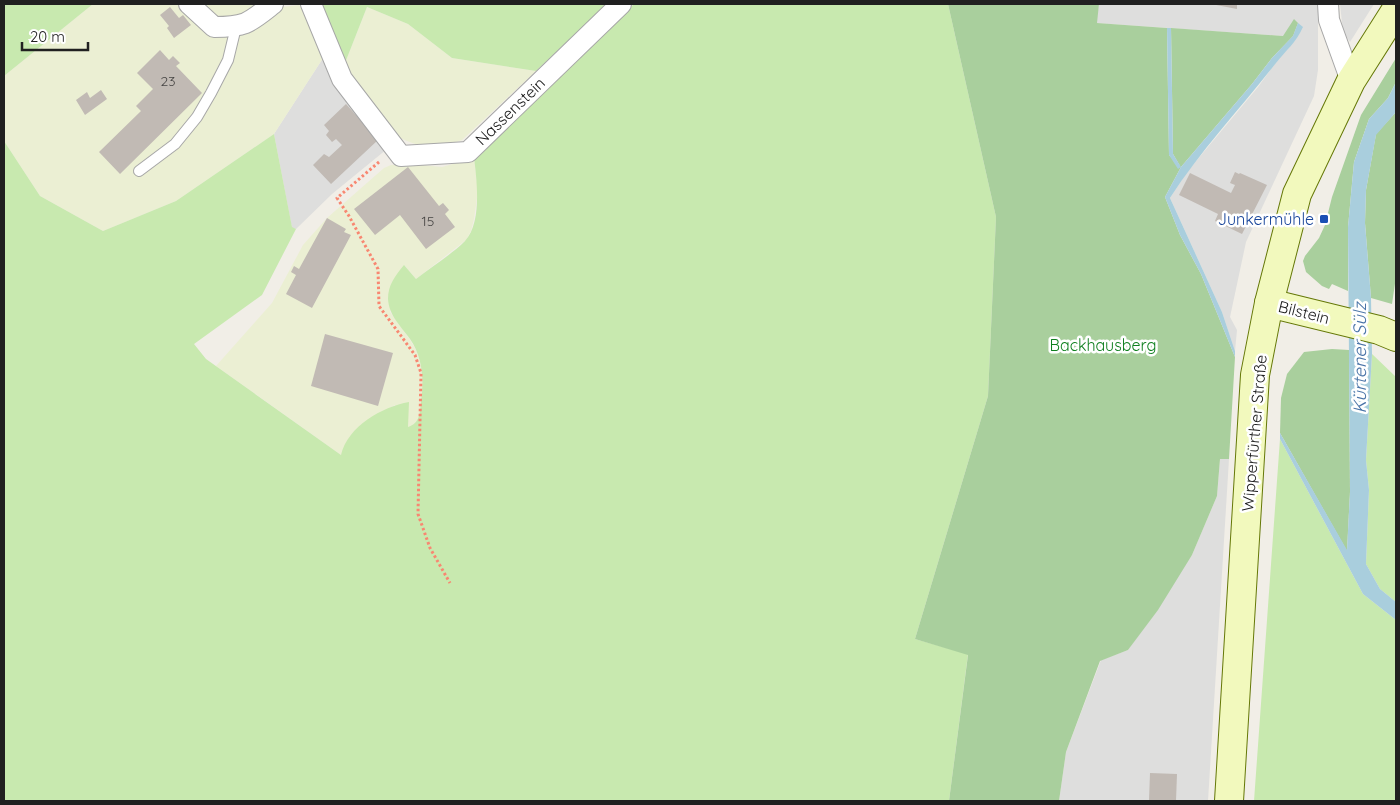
<svg xmlns="http://www.w3.org/2000/svg" width="1400" height="805" viewBox="0 0 1400 805" font-family="Quicksand,sans-serif">
	<style>
		.residential { fill: #dededd }
		.farmland { fill: #ebefd3 }
		.grass { fill: #c8e9af }
		.forest { fill: #a9cf9d }
		.water { fill: #a9cedd }
		.building { fill: #c1bab4 }
		.lines { fill: none; stroke-linecap: round; stroke-linejoin: round }
		.lane-casing { stroke: #a7a7a7; stroke-width: 12 }
		.street-casing { stroke: #a7a7a7; stroke-width: 22 }
		.secondary-casing { stroke: #657807; stroke-width: 30 }
		.path { stroke: #f88771; stroke-width: 3; stroke-dasharray: 2.5 2.5; stroke-linecap: butt }
		.lane { stroke: #fff; stroke-width: 10 }
		.street { stroke: #fff; stroke-width: 20 }
		.secondary { stroke: #f2f9bd; stroke-width: 28 }
		.transit-dot { fill: #1a4fb4; stroke: #fff; stroke-width: 2 }
		.labels { text-anchor: middle; dominant-baseline: central; stroke-width: 5; stroke-linejoin: round; paint-order: stroke }
		.number-label { font-size: 14px; fill: #484645 }
		.street-label { font-size: 16px; fill: #202020; stroke: #fff }
		.transit-label { font-size: 16px; fill: #164399; stroke: #fff; text-anchor: end }
		.park-label { font-size: 16px; fill: #0e7f1e; stroke: #fff }
		.water-label { font-size: 18px; font-style: italic; fill: #4a74a8; stroke: #fff }
	</style>
	<rect width="100%" height="100%" fill="#f1eee7"/>
	<g class="residential">
		<path d="M1099,4H1318V70L1314,96L1246,242L1230,317L1237,330L1235,351L1222,312L1170,198L1187,172L1258,87L1277,61L1283,36L1096,23Z"/>
		<path d="M1340,4H1374L1350,42L1343,32Z"/>
		<path d="M325,55L343,97L387,149L332,194L296,229L292,228L274,134Z"/>
		<path d="M1220,459H1229L1208,801H1059L1066,752L1101,660L1128,650L1192,555L1217,496Z"/>
	</g>
	<g class="farmland">
		<path d="M93,4H183L210,33L282,7L299,5L310,17L325,55L274,134L176,201L103,231L40,196L4,141V76Z"/>
		<path d="M197,4H262L247,17L215,21Z"/>
		<path d="M367,7L408,24L452,58L536,71L462,140L441,147L418,145L407,141L398,137L357,89L345,63Z"/>
		<path d="M474,158L478,191L474,219L471,231L466,240L416,279L405,266L390,312L409,338L416,350L421,365L423,386L420,418L412,426L408,428L395,405L388,409L341,455L216,366L272,303L303,245L327,218L384,168L391,165L411,164L442,167Z"/>
	</g>
	<g class="grass">
		<path d="M4,4H93L4,76Z"/>
		<path d="M322,4H607L536,71L452,58L408,24L367,7L345,63Z"/>
		<path d="M634,4H948L996,217L988,396L915,639L968,654L949,801H4V141L40,196L103,231L176,201L274,134L292,227L296,229L262,295L194,344L206,359L341,455C348,426 382,407 409,402L408,427C420,423 420,413 421,402C424,380 423,358 410,339C401,326 389,316 388,299C388,285 395,276 404,265L416,279C431,267 451,255 465,241C482,223 477,181 474,158L545,88Z"/>
		<path d="M1372,354L1396,377V602L1380,589L1366,564L1369,490L1366,460Z"/>
		<path d="M1280,439L1363,594L1396,620V801H1254Z"/>
	</g>
	<g class="forest">
		<path d="M948,4H1099L1097,23L1167,28L1169,155L1180,166L1173,154L1171,28L1283,36L1294,19L1298,23L1293,36L1272,58L1252,84L1181,167L1165,197L1180,235L1201,274L1235,357L1229,459H1220L1217,496L1192,555L1158,610L1128,650L1100,661L1066,752L1059,801H949L968,655L915,639L988,396L996,217Z"/>
		<path d="M1396,58V82L1388,98L1369,119L1354,162L1348,227V291L1332,284L1329,289L1322,286L1306,272L1303,261L1305,256L1319,238L1325,225L1332,197L1361,115Z"/>
		<path d="M1396,112V277L1392,304L1371,298L1365,223L1366,190L1376,134Z"/>
		<path d="M1332,349L1349,350L1350,492L1347,551L1280,433L1281,398L1287,374L1304,352Z"/>
	</g>
	<g class="water">
		<path d="M1298,23L1303,27C1296,43 1286,50 1276,63C1241,108 1201,150 1170,198L1222,312L1235,351V357L1201,274L1180,235L1165,197L1181,167L1178,169L1169,155L1167,28H1171L1173,154L1181,167L1252,84L1272,58L1293,36Z"/>
		<path d="M1396,82V112L1376,135L1366,190L1365,223L1371,298L1372,354L1366,460L1369,490L1366,564L1380,589L1396,602V620L1363,594L1280,439V433L1347,550L1350,492L1348,227L1354,162L1369,119L1388,98Z"/>
	</g>
	<g class="building">
		<path d="M1211,4H1237V9Z"/>
		<path d="M170,7L179,18L183,15L191,25L174,38L167,28L169,26L160,15Z"/>
		<path d="M160,50L169,60L173,56L180,63L176,66L202,93L120,174L99,152L141,111L136,106L153,89L137,73Z"/>
		<path d="M101,90L107,99L85,115L76,100L87,92L90,98Z"/>
		<path d="M346,104L378,140L331,184L313,165L324,154L329,157L342,145L336,139L332,142L326,135L329,131L324,125Z"/>
		<path d="M408,167L439,206L443,203L449,210L445,214L455,227L426,249L400,215L375,235L354,209Z"/>
		<path d="M1235,172L1239,174L1240,173L1267,185L1242,234L1215,221L1218,214L1179,195L1190,173L1231,193L1235,185L1230,183Z"/>
		<path d="M327,218L346,229L344,232L351,235L312,308L286,294L296,275L291,272L294,266L299,269Z"/>
		<path d="M325,334L393,353L378,406L311,386Z"/>
		<path d="M1150,773L1177,774L1176,801H1149Z"/>
	</g>
	<g class="lines">
		<defs>
			<path id="lane" d="M139,171L175,144L197,117L211,93L228,60L236,27"/>
			<g id="street">
				<path d="M189,4L214,27C246,27 249,23 273,4"/>
				<path d="M311,4L342,79L401,156L468,152L621,4"/>
				<path d="M1328,4L1329,20L1351,81"/>
			</g>
			<g id="secondary">
				<path d="M1269,303L1379,330L1396,337"/>
				<path d="M1229,801L1255,375L1269,303L1297,194L1351,81L1396,10"/>
			</g>
		</defs>
		<use href="#lane" class="lane-casing"/>
		<use href="#street" class="street-casing"/>
		<use href="#secondary" class="secondary-casing"/>
		<path class="path" d="M379,162L337,198L349,216L378,269L379,306L415,355L421,373L418,514L430,548L450,583"/>
		<use href="#lane" class="lane"/>
		<use href="#street" class="street"/>
		<use href="#secondary" class="secondary"/>
	</g>
	<rect class="transit-dot" x="1319" y="214" width="10" height="10" rx="2.5"/>
	<g class="labels">
		<g class="number-label">
			<text x="168" y="81">23</text>
			<text x="428" y="221">15</text>
		</g>
		<g class="street-label">
			<text transform="translate(510 111) rotate(-44)">Nassenstein</text>
			<text transform="translate(1304 312) rotate(14)">Bilstein</text>
			<text transform="translate(1254 433) rotate(-85)">Wipperfürther Straße</text>
		</g>
		<g class="transit-label">
			<text x="1314" y="219">Junkermühle</text>
		</g>
		<g class="park-label">
			<text x="1103" y="345">Backhausberg</text>
		</g>
		<g class="water-label">
			<text transform="translate(1359 358) rotate(-90)">Kürtener Sülz</text>
		</g>
	</g>
	<rect width="1400" height="805" fill="none" stroke="#202020" stroke-width="10"/>
	<path d="M22 42v8h66v-8" fill="none" stroke="#202020" stroke-width="2.5"/>
	<text x="30" y="42" font-size="15" fill="#202020" stroke="#ffffff" stroke-width="4" paint-order="stroke">20 m</text>
</svg>
